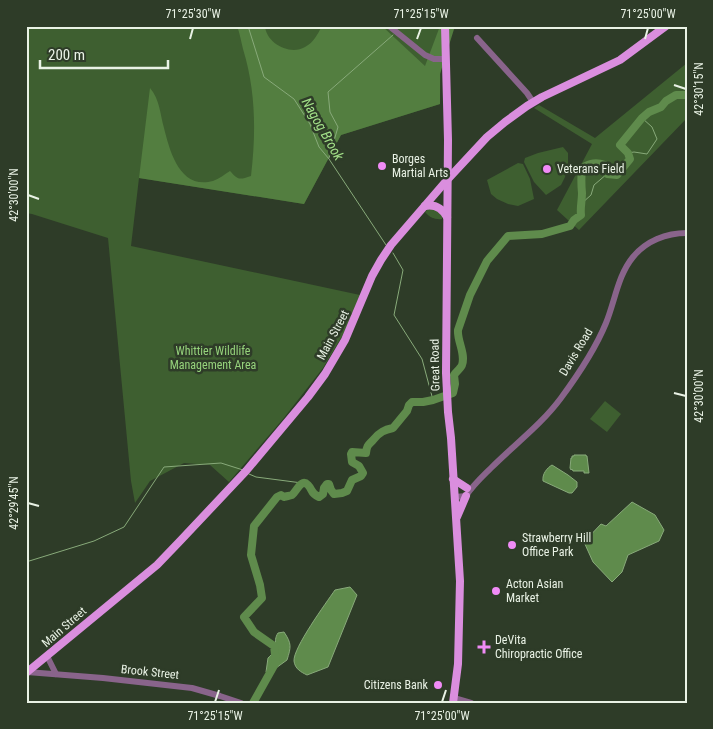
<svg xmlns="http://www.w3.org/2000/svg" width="713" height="729" viewBox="0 0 713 729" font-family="'Roboto Condensed',sans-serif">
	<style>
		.green { fill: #3e5f30 }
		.forest { fill: #537e40 }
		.water { fill: #5f8b4c; stroke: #88aa7a }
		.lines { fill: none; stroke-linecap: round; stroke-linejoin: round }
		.stream { stroke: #88aa7a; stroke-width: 1 }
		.river { stroke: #5f8b4c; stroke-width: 8 }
		.minor { stroke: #89648b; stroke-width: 6 }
		.major { stroke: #da8ede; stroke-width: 8 }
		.ticks { fill: none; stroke: #e9f2e5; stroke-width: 2 }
		.poi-dot { fill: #f08bf6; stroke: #2e3c28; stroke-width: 2 }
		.labels { text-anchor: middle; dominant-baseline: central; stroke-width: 5; stroke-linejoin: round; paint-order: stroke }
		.poi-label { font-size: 12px; fill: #e9f2e5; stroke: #2e3c28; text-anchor: start }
		.street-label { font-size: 12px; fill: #e9f2e5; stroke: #2e3c28 }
		.park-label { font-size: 12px; fill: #96d37c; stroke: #2e3c28 }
		.water-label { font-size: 14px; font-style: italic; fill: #a3e189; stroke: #2e3c28 }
		.neatline { fill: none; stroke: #e9f2e5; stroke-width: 2 }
		.ticks-label { font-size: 12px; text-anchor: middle; fill: #e9f2e5 }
	</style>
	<rect width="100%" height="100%" fill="#2e3c28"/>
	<g class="green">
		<path d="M26,26H441L440,104L341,135L304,204L139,178L131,246L360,295L344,333L323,368L283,419L229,482L210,465L184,463L150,481L135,503L131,481L108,238L32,214L26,213Z"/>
		<path d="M687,63V118L579,230L557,210L592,144L534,108L539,105L595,138Z"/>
		<path d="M563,147L568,153V164L565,177L561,185L546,195L534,182L524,162L525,158L538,153Z"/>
		<path d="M518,163L523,164L530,179L534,199L518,206L508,204L497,199L491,194L487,180Z"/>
		<path d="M428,209H437L442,215V219C435,220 429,217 425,212Z"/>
		<path d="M605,401L621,414L607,432L590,419Z"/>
	</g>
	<path class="forest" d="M237,26H265C266,43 290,56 305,47C314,42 317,35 322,26H382L425,66L440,26H455L440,74V104L341,135L304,204L139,178L150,88C160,100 160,114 164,128C170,152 180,190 213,181C219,179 225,174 230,171C238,180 239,180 251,176C256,133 256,91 243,49C241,41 240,34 237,26Z"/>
	<g class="water">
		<path d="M574,455H586V456H587L589,473H584V471H573L572,469L571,470L570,468L571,458H572V456H574Z"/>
		<path d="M552,465L568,475L577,482V487L572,493H569L543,481C542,474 547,468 552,465Z"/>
		<path d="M632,502L655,515L664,530L659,541L628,555L622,572L612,582L593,562L584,542L601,524L606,526Z"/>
		<path d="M350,587L357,595L328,667L307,675C301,672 295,669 294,661C293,648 326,603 335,590Z"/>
		<path d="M284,632C292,644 291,647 287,660L269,673L266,672L268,658C280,648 272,642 278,633Z"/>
	</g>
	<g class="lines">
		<g class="stream">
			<path d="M248,26L264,77L294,99L310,124L319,147L329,159L386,245"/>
			<path d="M399,28L401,26"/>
			<path d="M628,153L634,152L647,154L657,139L652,127L642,118"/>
			<path d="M329,158L338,127L330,112L328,92L393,35"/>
			<path d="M581,204L591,195L594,185L607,174"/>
			<path d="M393,253L403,270L394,315L422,359L433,400"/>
			<path d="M249,474L256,477L302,483"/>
			<path d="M26,562L94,541L124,527L164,467L221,463L243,470"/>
		</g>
		<path class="river" d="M253,703L276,662L274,646L254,632L244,617L262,598L260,585L251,555L254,526L277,497L281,495L284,497C287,496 289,496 292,495C297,491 301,478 308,485C313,490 310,493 319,497L323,494L324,488L327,484H329L331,490L334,494L342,493L347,491L352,480L361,476L363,473L359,466L352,462L351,454L352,452L366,453C367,444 369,445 374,439C380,432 384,430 393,428L407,411L409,405L412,402H423L433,400L453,393L455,384L454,375C456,372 461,368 462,365C466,354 457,341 458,330L470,295L487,261L508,236L542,234L570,226L574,220L581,215C580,208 582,201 582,193C581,183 581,178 582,168C591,163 596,162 605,165L607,174L617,175L630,159L628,153L620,145L642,118L649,112L661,107L666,101L676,95H687"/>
		<g class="minor">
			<path d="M389,26L425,55L434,59H446"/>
			<path d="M477,38L527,93L533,102"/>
			<path d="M455,497L466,496C473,485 482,477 491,468C515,444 541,425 561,398C578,375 595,350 606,323C615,301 618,275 633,257C646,241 666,233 687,233"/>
			<path d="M47,656L56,674"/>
			<path d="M27,672L103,678L192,688L220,696L241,703"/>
			<path d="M454,698L471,703"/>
		</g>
		<g class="major">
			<path d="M445,26L448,140L446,373L448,412L451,438L460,581L458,664L453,703"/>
			<path d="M425,206C435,204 442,208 447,217"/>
			<path d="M453,479L467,488"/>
			<path d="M457,517L466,496"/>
			<path d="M26,673L157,565L181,540L246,471L308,397L325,374L345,340L372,276L381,260L391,245L447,180L487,137L505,122L527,106L542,97L620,60L666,26"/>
		</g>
	</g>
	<path class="ticks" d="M190,39L193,28M417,39L421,28M645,39L648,28M674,85L686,89M28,195L39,199M674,393L686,396M28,503L39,506M215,702L219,690M442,702L446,690"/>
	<g class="poi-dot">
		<circle cx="382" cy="166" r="5"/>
		<circle cx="547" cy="169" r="5"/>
		<circle cx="512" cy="545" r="5"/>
		<circle cx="496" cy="591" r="5"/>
		<path d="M481.5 639.5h5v5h5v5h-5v5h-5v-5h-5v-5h5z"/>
		<circle cx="438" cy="685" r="5"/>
	</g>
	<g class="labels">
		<g class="poi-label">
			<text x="392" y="159">Borges<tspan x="392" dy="14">Martial Arts</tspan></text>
			<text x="557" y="169">Veterans Field</text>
			<text x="522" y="538">Strawberry Hill<tspan x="522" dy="14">Office Park</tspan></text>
			<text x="506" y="584">Acton Asian<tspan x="506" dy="14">Market</tspan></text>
			<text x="495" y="640">DeVita<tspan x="495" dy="14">Chiropractic Office</tspan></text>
			<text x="428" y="685" text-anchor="end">Citizens Bank</text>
		</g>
		<g class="street-label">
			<text transform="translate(333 335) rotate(-62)">Main Street</text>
			<text transform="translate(576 352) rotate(-59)">Davis Road</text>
			<text transform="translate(435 365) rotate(-91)">Great Road</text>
			<text transform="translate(64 627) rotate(-41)">Main Street</text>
			<text transform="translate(150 672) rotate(6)">Brook Street</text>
		</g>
		<g class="park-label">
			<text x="213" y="351">Whittier Wildlife<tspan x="213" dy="14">Management Area</tspan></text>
		</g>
		<g class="water-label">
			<text transform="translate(323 129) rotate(60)">Nagog Brook</text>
		</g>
	</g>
	<rect width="713" height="729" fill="none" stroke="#2e3c28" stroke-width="55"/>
	<path d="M40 60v8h128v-8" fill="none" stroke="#e9f2e5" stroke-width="2.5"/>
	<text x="48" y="60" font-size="15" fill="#e9f2e5" stroke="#2e3c28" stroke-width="4" paint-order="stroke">200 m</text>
	<rect x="28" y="28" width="658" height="674" class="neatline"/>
	<g class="ticks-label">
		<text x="193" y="18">71°25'30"W</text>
		<text x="421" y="18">71°25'15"W</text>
		<text x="648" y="18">71°25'00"W</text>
		<text transform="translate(699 89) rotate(-90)" y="4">42°30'15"N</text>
		<text transform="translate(14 195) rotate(-90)" y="4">42°30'00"N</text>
		<text transform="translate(699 396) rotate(-90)" y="4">42°30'00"N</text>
		<text transform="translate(14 503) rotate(-90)" y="4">42°29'45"N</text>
		<text x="215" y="720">71°25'15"W</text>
		<text x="442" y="720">71°25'00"W</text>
	</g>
</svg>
